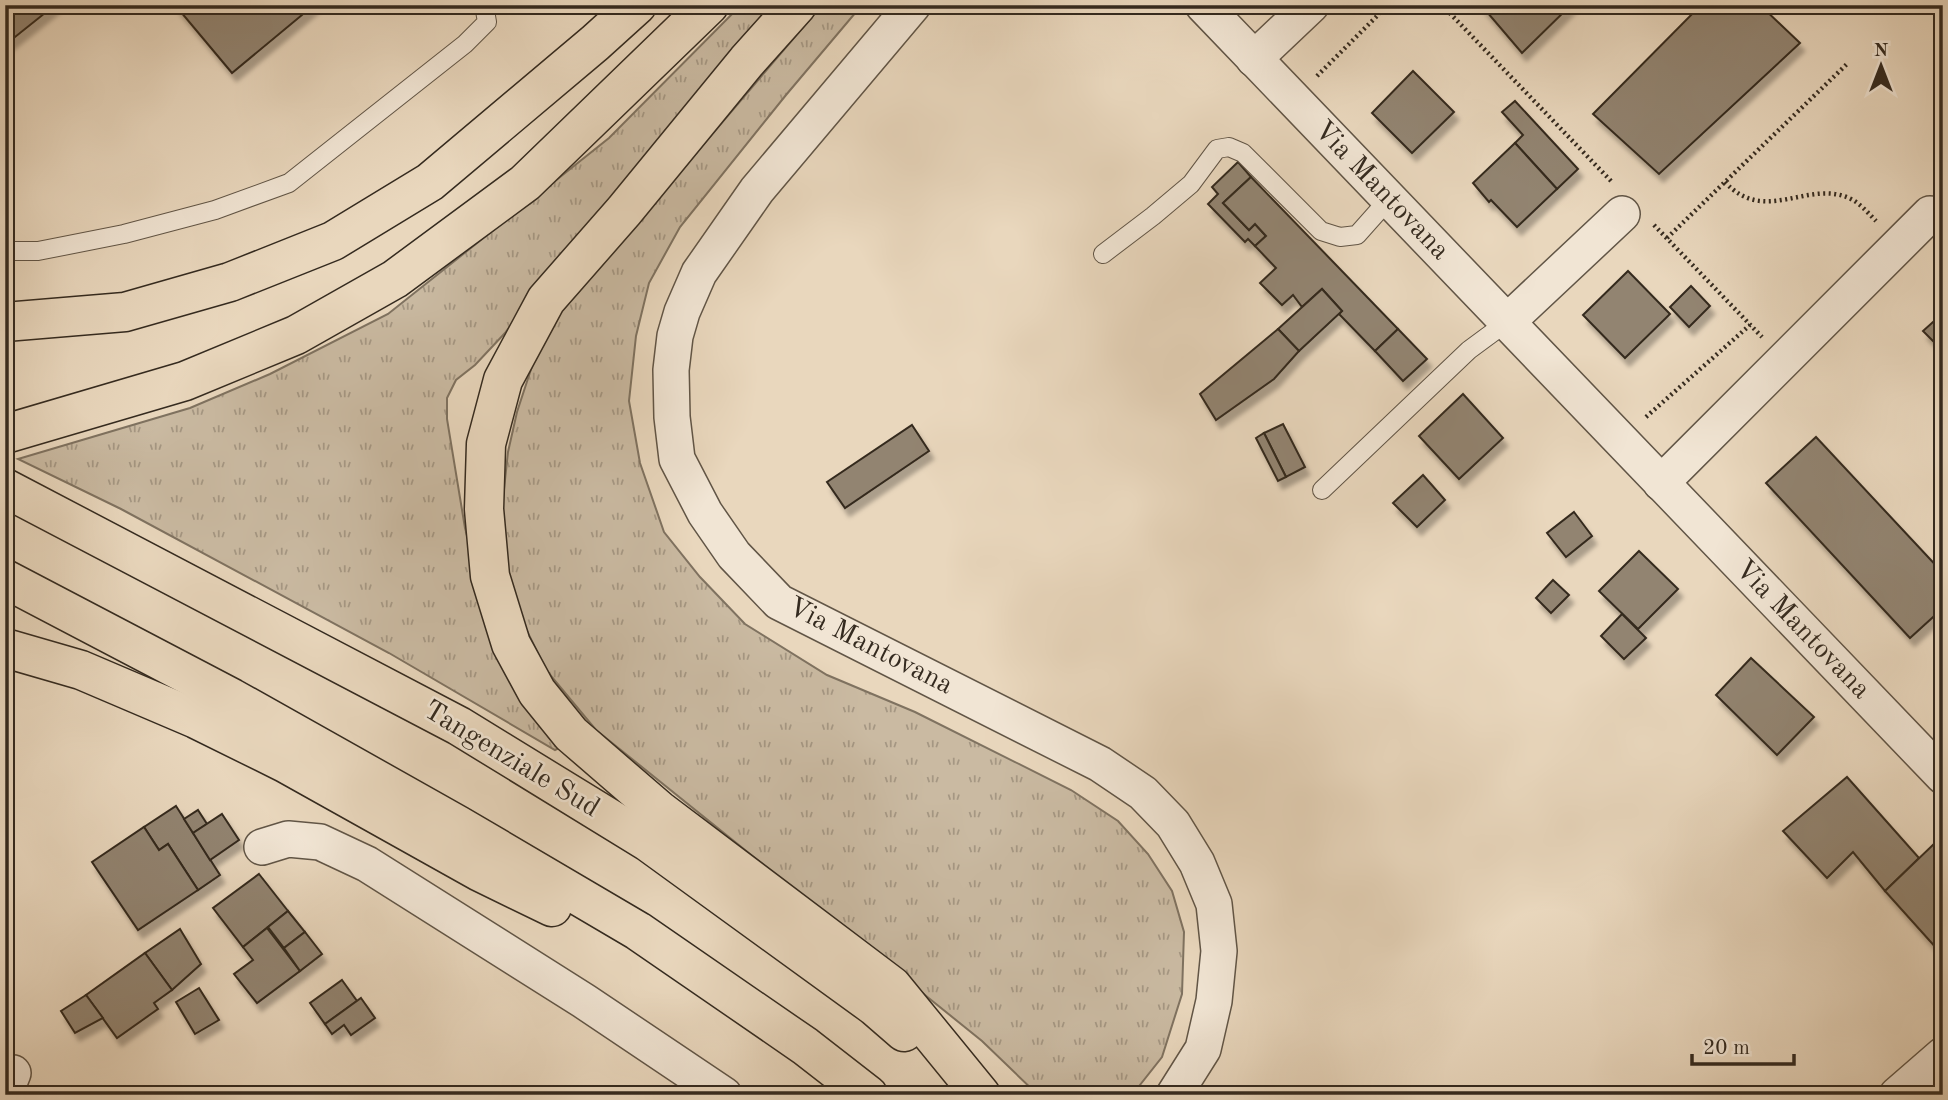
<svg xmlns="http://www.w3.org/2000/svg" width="1948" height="1100" viewBox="0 0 1948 1100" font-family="'Old Standard TT',serif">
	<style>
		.grass { fill: url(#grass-tufts); stroke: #7f7260; stroke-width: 2 }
		.building { fill: #928471; stroke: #342a1f; stroke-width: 2; filter: url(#shadow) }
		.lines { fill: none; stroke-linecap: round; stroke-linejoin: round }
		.service-casing { stroke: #615546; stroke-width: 20 }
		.minor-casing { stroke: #615546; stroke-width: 38 }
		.trunk-casing { stroke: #342a1f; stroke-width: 41 }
		.path { stroke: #342a1f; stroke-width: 4.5; stroke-dasharray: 2 3.5; stroke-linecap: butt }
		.service { stroke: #f1e5d4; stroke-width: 18 }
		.minor { stroke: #f1e5d4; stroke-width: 35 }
		.trunk { stroke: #e9d7bd; stroke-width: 38 }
		.labels { text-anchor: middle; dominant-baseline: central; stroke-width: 5; stroke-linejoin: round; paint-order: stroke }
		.street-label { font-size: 28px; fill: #342a1f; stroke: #f1e5d4 }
	</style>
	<defs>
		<pattern id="grass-tufts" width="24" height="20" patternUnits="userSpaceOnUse" patternTransform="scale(1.75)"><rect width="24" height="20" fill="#cabaa2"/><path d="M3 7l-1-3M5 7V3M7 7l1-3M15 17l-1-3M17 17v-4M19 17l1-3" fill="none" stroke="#a59783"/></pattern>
		<filter id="shadow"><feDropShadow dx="4.5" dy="8" stdDeviation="2" flood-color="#0004"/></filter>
	</defs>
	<rect width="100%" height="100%" fill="#e9d7bd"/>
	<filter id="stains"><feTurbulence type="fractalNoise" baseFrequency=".00286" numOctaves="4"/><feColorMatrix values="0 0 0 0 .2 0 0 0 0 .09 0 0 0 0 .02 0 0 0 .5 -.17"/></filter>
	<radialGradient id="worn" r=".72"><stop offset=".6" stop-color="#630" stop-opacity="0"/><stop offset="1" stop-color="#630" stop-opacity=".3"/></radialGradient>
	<g class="grass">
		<path d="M741,5H779L547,276L505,333L475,365L456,380L447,398V419L465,528L476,568L563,746L555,750L389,653L121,509L18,459L190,408L270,374L388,314L609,138Z"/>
		<path d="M822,5H862L786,95L680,227L649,283L636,336L629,401L640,463L664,532L700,577L745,624L827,675L915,712L1071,790L1118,821L1148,854L1172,891L1184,932L1182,994L1162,1057L1132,1095H1038L982,1041L596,730L546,670L511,598L502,508L508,452L517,412L539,345L561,312Z"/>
	</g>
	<g class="building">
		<path d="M5,5H55L5,45Z"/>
		<path d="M175,5H314L232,73Z"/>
		<path d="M1481,5H1571L1522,53Z"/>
		<path d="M1701,5H1760L1800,43L1659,174L1593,114Z"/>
		<path d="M1413,71L1454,112L1412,153L1372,113Z"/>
		<path d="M1515,101L1578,169L1557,189L1515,143L1523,135L1502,112Z"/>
		<path d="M1515,143L1557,189L1517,227L1491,200L1489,202L1473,183Z"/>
		<path d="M1238,162L1251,177L1223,203L1249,230L1255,224L1266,236L1255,246L1248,239L1245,242L1208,204L1218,194L1212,187Z"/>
		<path d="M1251,177L1398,329L1375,351L1339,314L1342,311L1322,289L1302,307L1293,295L1282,305L1260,283L1276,268L1255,246L1266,236L1255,224L1249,230L1223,203Z"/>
		<path d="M1628,271L1670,314L1625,358L1583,315Z"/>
		<path d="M1691,286L1710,306L1689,327L1670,307Z"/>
		<path d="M1322,289L1342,311L1299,351L1278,329Z"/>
		<path d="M1943,313V351L1923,331Z"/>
		<path d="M1278,329L1299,351L1274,379L1216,420L1200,394Z"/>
		<path d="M1398,329L1427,359L1403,381L1375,351Z"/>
		<path d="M1463,394L1503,438L1459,479L1419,436Z"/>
		<path d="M1283,424L1305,467L1286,477L1264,433Z"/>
		<path d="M912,425L929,451L845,508L827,482Z"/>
		<path d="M1264,433L1286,477L1278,481L1256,438Z"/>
		<path d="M1816,437L1943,573V608L1910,638L1766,483Z"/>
		<path d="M1423,475L1445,500L1417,527L1393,503Z"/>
		<path d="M1574,512L1592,536L1566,557L1547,533Z"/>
		<path d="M1639,551L1678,589L1638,629L1599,591Z"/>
		<path d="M1553,580L1569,595L1551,613L1536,598Z"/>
		<path d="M1622,614L1646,638L1624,659L1601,636Z"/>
		<path d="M1751,658L1814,717L1777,755L1716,695Z"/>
		<path d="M1847,777L1919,858L1885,891L1853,852L1827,878L1783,831Z"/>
		<path d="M176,806L220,875L198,890L168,844L159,850L144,827Z"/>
		<path d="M198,810L207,824L193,833L184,819Z"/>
		<path d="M222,814L239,840L210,860L193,833Z"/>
		<path d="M144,827L159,850L168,844L198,890L138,930L92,862Z"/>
		<path d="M1938,840L1943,843V945L1938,950L1885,891Z"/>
		<path d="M259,874L288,911L243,947L213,908Z"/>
		<path d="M288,911L305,932L284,948L268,927Z"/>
		<path d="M267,928L300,971L257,1003L234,974L253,960L243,947Z"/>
		<path d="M180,929L201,964L172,990L145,953Z"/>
		<path d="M305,932L322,954L300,971L284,948Z"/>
		<path d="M145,953L172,990L154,1003L158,1009L117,1038L86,995Z"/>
		<path d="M342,980L357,1001L325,1024L310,1003Z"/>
		<path d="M199,988L219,1020L195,1034L176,1002Z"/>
		<path d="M86,995L103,1018L75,1033L61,1011Z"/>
		<path d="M361,998L375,1018L351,1035L344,1025L332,1034L325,1024Z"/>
	</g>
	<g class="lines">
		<defs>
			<g id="service">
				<path d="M5,251H38L124,234L215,210L289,183L465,44L487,22L484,5"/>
				<path d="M1103,254L1153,216L1191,184L1217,149L1229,147L1243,153L1321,231L1340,237L1357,235L1389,199"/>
				<path d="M1322,490L1469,350L1507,322"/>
			</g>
			<g id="minor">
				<path d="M913,5L757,190L699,273L682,312L675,336L671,370L672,417L677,459L705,513L734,555L779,602L1100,764L1143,793L1173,824L1197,863L1214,904L1219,951L1214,1001L1203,1049L1174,1095"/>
				<path d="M1203,5L1943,776"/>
				<path d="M1254,59L1311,5"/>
				<path d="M1507,322L1622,214"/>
				<path d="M1661,483L1930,214"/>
				<path d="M262,847L288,839L320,842L367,864L584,1001L724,1095"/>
				<path d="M5,1093L13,1073"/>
				<path d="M1897,1095L1943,1055"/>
			</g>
			<g id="trunk">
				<path d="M797,5L747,61L624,211L546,300L503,380L486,444L484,509L490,576L511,644L537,692L571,734L659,810L892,986L981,1095"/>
				<path d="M5,322L125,312L230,282L333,241L430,182L595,43L637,5"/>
				<path d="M5,434L185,381L296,335L395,279L525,183L709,5"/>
				<path d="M5,488L459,726L648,842L874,1006L904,1032"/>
				<path d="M5,579L232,698L458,825L638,931L805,1046L868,1095"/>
				<path d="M5,648L81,670L196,719L285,763L480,872L552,907"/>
			</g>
		</defs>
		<use href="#service" class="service-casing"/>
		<use href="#minor" class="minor-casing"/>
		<use href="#trunk" class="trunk-casing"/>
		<g class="path">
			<path d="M1442,5L1611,181"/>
			<path d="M1317,76L1388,5"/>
			<path d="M1725,182C1765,226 1809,178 1851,199C1861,204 1868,213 1876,221"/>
			<path d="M1654,225L1762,337"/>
			<path d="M1667,238L1848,63"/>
			<path d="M1646,417L1750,325"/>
		</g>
		<use href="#service" class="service"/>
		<use href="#minor" class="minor"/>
		<use href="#trunk" class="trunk"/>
	</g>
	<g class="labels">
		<g class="street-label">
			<text transform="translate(1381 191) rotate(46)">Via Mantovana</text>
			<text transform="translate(1802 630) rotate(46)">Via Mantovana</text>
			<text transform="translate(870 647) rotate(27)">Via Mantovana</text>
			<text transform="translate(511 760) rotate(31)">Tangenziale Sud</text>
		</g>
	</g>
	<rect width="1948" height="1100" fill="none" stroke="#e9d7bd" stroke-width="28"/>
	<rect x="7" y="7" width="1934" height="1086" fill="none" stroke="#342a1f" stroke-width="3.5"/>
	<rect x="14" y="14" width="1920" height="1072" fill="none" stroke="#342a1f" stroke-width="2"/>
	<g transform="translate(1881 66)" stroke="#f1e5d4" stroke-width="5" paint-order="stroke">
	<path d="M0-5L12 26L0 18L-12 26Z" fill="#342a1f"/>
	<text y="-10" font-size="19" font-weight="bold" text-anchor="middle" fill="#342a1f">N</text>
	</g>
	<path d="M1692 1054v10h102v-10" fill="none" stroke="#342a1f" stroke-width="3.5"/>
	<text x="1703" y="1054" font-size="21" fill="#342a1f" stroke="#f1e5d4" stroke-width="5" paint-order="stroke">20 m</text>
	<rect width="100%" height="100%" filter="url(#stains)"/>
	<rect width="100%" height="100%" fill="url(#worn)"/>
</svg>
